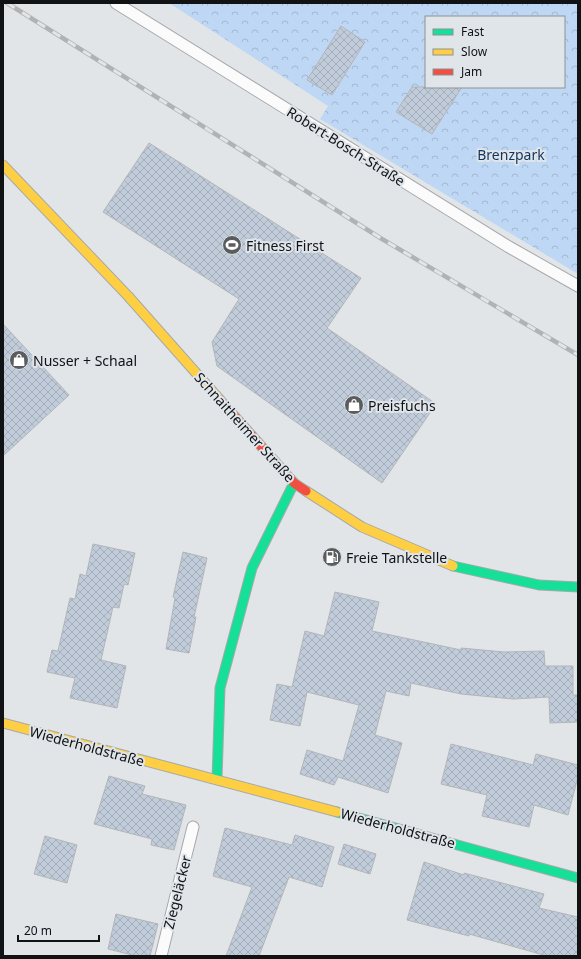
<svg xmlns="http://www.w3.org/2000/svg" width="581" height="959" viewBox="0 0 581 959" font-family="'Noto Sans',sans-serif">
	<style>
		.park { fill: url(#park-crowns); fill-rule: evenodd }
		.building { fill: url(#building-cross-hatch); stroke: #b3b5b8 }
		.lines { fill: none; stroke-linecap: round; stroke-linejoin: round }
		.lane-casing { stroke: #a7a8ab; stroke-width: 13 }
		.fast-casing { stroke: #a7a8ab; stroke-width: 11 }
		.slow-casing { stroke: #a7a8ab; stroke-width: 11 }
		.jam-casing { stroke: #a7a8ab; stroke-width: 11 }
		.lane { stroke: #fbfbfc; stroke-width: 11 }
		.fast { stroke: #16e098; stroke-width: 9 }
		.slow { stroke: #ffcf43; stroke-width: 9 }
		.jam { stroke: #f24e42; stroke-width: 9 }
		.rail-casing { stroke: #b2b2b2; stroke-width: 4.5 }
		.rail { stroke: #e0e5ea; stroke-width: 3; stroke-dasharray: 9; stroke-linecap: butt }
		.labels { text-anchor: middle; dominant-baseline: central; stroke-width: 4; stroke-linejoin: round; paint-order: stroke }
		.street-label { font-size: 14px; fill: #101214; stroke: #e0e5ea }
		.park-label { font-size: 14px; fill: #10355d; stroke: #e0e5ea }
		.poi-label { font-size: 14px; fill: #101214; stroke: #e0e5ea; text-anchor: start }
	</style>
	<defs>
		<pattern id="park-crowns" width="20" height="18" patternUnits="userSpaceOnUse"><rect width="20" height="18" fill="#bed7f4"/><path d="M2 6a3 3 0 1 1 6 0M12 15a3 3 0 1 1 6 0" fill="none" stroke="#a2b8d0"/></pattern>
		<pattern id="building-cross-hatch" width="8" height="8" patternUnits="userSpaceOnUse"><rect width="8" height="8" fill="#c1ccda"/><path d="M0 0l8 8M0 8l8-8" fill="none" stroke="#a5aeba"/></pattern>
	</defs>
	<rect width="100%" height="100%" fill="#e2e5e8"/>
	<path class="park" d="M169,3H578V274L320,119L328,106ZM426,17H564V87H426Z"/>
	<g class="building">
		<path d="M341,26L365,42L332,95L307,80Z"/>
		<path d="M412,87H462L432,134L396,112Z"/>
		<path d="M149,143L361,278L327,328L436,404L382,483L217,366L212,342L239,299L103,212Z"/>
		<path d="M3,324L69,395L3,456Z"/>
		<path d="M93,544L135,553L128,585L124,584L119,608L113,607L101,660L126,666L117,708L70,698L75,678L47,672L52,650L58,651L70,598L75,599L80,574L86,576Z"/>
		<path d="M183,552L207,558L194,617H196L189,653L166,649L175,598L173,597Z"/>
		<path d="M335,592L379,602L372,631L461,650V648L504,652L544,651L545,666H573V695H578V722L550,723L549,697L513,699L461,694L411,683L409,696L386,691L375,735L402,743L388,793L338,777L334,785L300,774L307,750L343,761L359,705L307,692L300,726L270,720L277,684L292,687L305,631L324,636Z"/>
		<path d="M451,744L533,765L536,754L578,765V777L568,815L534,805L529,827L482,816L487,795L441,784Z"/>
		<path d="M109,776L145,786L142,794L186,805L174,850L151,845L152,839L94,824Z"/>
		<path d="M225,828L292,845L295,835L334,847L322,887L289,877L259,956H226L252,887L213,876Z"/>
		<path d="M45,836L77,845L67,883L34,874Z"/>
		<path d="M344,844L376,854L370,874L338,864Z"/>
		<path d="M424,862L464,875V873L544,894L539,908L578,917V956H547L469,934V936L407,920Z"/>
		<path d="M116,914L158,924L150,956H136L108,949Z"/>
	</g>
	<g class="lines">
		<defs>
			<g id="lane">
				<path d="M116,3L509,247L578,286"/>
				<path d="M161,956L193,827"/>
			</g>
			<g id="fast">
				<path d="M453,566L539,585L578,587"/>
				<path d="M217,779L220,688L252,568L294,483"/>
				<path d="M337,812L578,878"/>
			</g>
			<g id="slow">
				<path d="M3,165L128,296L220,400"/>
				<path d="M306,491L362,527L453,566"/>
				<path d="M3,723L337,812"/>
			</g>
			<path id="jam" d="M220,400L294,483L306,491"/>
		</defs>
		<use href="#lane" class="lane-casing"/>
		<use href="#fast" class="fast-casing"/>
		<use href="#slow" class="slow-casing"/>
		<use href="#jam" class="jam-casing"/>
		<use href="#lane" class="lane"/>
		<use href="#fast" class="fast"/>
		<use href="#slow" class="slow"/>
		<use href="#jam" class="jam"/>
		<defs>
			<path id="rail" d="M7,3L382,239L578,355"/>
		</defs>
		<use href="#rail" class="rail-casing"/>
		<use href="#rail" class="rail"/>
	</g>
	<defs>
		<symbol id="stadium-disc" viewBox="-11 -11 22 22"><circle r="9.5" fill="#5a5c5e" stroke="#e0e5ea"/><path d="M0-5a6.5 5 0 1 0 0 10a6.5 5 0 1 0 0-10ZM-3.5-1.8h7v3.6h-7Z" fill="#fff"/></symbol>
		<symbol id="shop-disc" viewBox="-11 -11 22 22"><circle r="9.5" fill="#5a5c5e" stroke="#e0e5ea"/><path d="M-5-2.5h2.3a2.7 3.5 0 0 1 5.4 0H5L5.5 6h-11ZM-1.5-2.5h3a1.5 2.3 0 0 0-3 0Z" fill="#fff"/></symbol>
		<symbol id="fuel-disc" viewBox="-11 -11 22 22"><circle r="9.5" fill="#5a5c5e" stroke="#e0e5ea"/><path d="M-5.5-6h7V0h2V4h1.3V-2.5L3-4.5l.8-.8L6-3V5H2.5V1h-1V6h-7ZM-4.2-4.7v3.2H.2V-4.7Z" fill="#fff"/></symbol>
	</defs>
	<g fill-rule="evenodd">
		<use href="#stadium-disc" x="221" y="234" width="22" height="22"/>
		<use href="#shop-disc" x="8" y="349" width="22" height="22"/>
		<use href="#shop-disc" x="343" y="394" width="22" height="22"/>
		<use href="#fuel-disc" x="321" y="546" width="22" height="22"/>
	</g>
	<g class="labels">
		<g class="street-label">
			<text transform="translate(346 146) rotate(32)">Robert-Bosch-Straße</text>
			<text transform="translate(245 427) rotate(48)">Schnaitheimer Straße</text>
			<text transform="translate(87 746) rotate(15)">Wiederholdstraße</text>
			<text transform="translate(398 828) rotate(15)">Wiederholdstraße</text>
			<text transform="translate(177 892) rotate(-76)">Ziegeläcker</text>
		</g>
		<g class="park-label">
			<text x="511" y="154">Brenzpark</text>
		</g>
		<g class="poi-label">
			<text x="246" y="245">Fitness First</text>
			<text x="33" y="360">Nusser + Schaal</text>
			<text x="368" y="405">Preisfuchs</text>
			<text x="346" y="557">Freie Tankstelle</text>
		</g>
	</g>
	<rect width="581" height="959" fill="none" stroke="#101214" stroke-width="8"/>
	<rect x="425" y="16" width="140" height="72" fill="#e0e5ea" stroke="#8d9194"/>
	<rect x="433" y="29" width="20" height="6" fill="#16e098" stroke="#8d9194"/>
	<text x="461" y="36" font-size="12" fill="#101214">Fast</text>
	<rect x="433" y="49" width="20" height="6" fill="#ffcf43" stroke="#8d9194"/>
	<text x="461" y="56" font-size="12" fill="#101214">Slow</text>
	<rect x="433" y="69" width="20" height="6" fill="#f24e42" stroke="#8d9194"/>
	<text x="461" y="76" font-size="12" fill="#101214">Jam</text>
	<path d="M18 935v6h81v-6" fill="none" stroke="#101214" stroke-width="2"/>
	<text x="24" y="935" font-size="12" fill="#101214" stroke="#e0e5ea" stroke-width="3" paint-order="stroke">20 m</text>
</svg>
